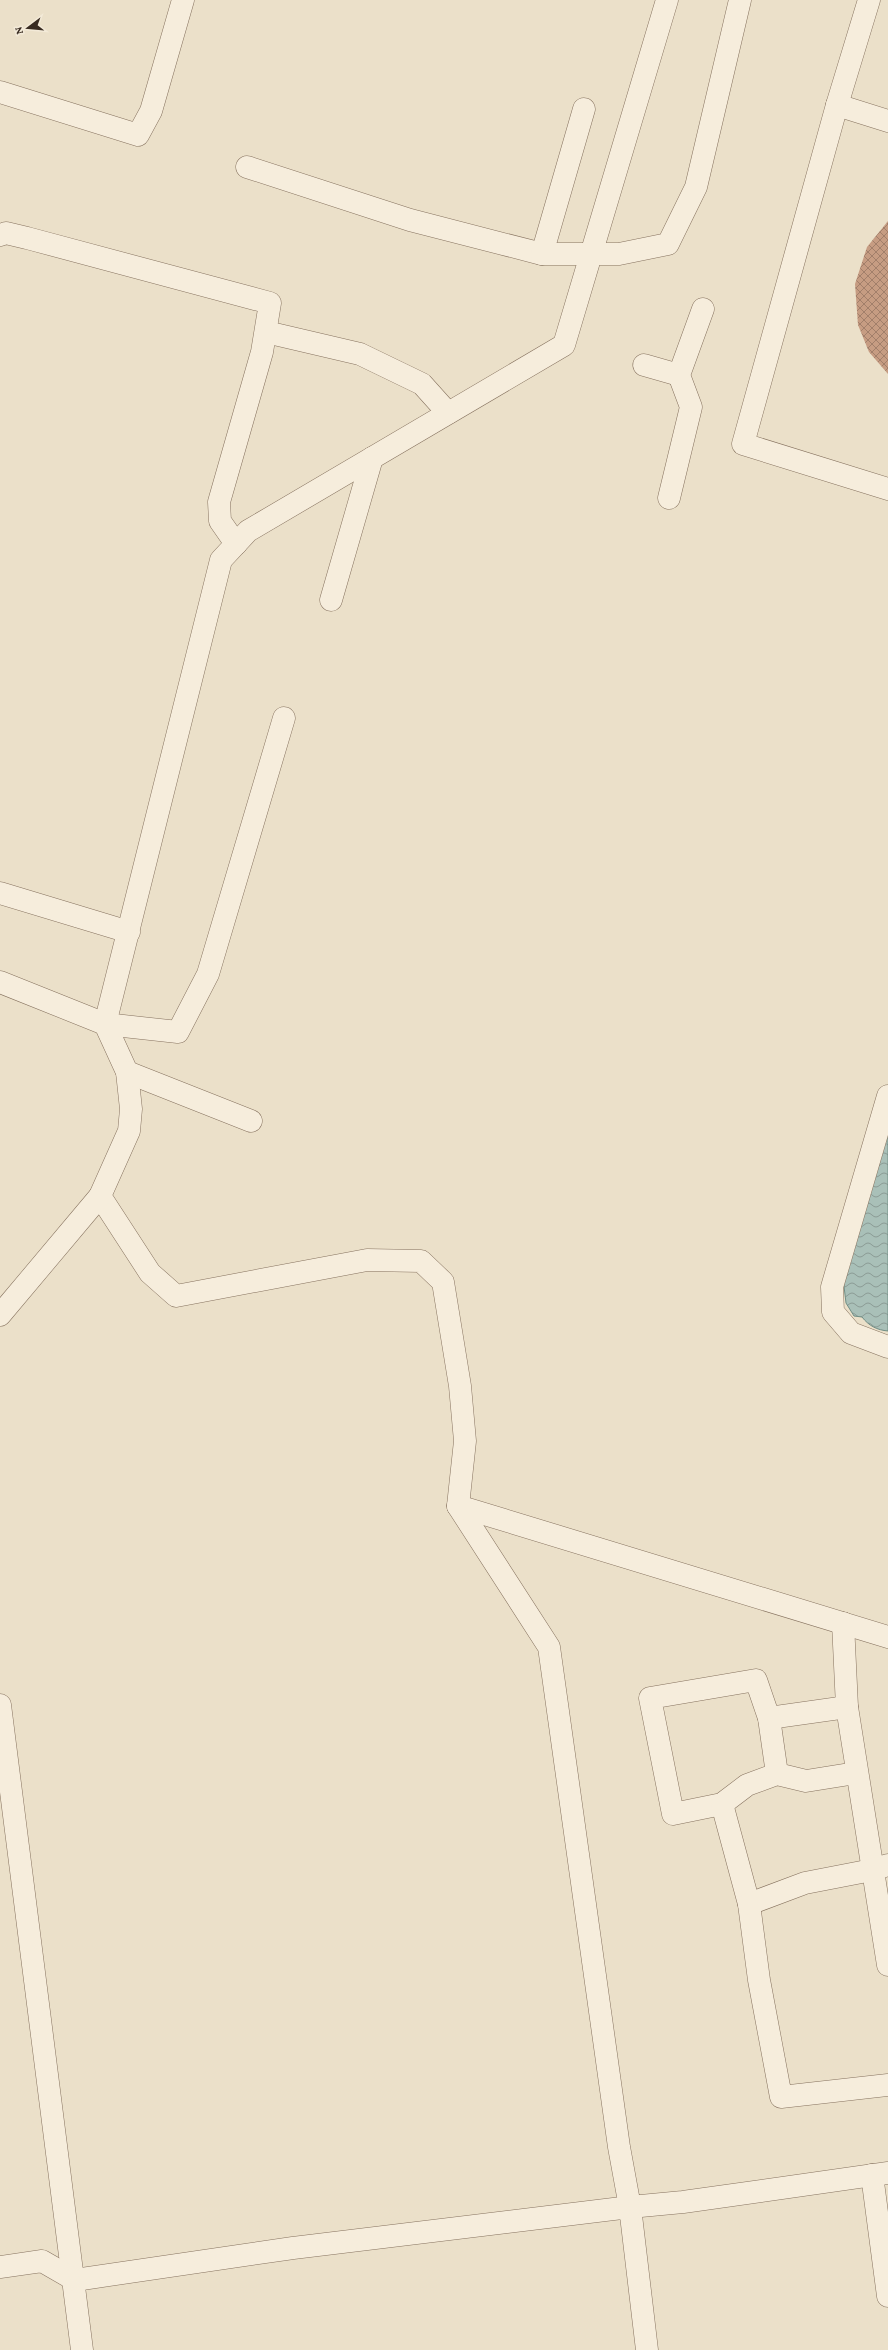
<svg xmlns="http://www.w3.org/2000/svg" width="888" height="2350" viewBox="0 0 888 2350" font-family="'Crimson Pro',serif">
	<style>
		.water { fill: url(#water-waves); stroke: #708e85 }
		.building { fill: url(#building-cross-hatch) }
		.lines { fill: none; stroke-linecap: round; stroke-linejoin: round }
		.minor-casing { stroke: #86725f; stroke-width: 23 }
		.minor { stroke: #f6eddc; stroke-width: 22 }
	</style>
	<defs>
		<pattern id="water-waves" width="16" height="10" patternUnits="userSpaceOnUse"><rect width="16" height="10" fill="#a9c0b8"/><path d="M0 5q4-4 8 0t8 0" fill="none" stroke="#8b9c95"/></pattern>
		<pattern id="building-cross-hatch" width="8" height="8" patternUnits="userSpaceOnUse"><rect width="8" height="8" fill="#c69c82"/><path d="M0 0l8 8M0 8l8-8" fill="none" stroke="#a27f6a"/></pattern>
	</defs>
	<rect width="100%" height="100%" fill="#ebe0c9"/>
	<path class="water" d="M888,1115V1331C877,1330 869,1326 862,1317L854,1316L846,1303L843,1278Z"/>
	<path class="building" d="M888,221V374L869,352L858,325L855,284L867,247Z"/>
	<g class="lines">
		<defs>
			<g id="minor">
				<path d="M667,0L564,345L248,531L221,560L105,1024L127,1072L131,1109L129,1131L100,1196L150,1273L176,1296L367,1260L421,1261L443,1282L460,1386L465,1441L458,1506L549,1647L619,2147L630,2207L683,2202L888,2173"/>
				<path d="M869,0L837,105L743,444L888,489"/>
				<path d="M0,92L138,135L151,111L183,0"/>
				<path d="M837,105L888,121"/>
				<path d="M247,167L410,220L542,254H619L668,244L696,187L740,0"/>
				<path d="M0,235L6,233L27,238L270,303L262,352L219,502L220,521L236,544"/>
				<path d="M542,254L584,109"/>
				<path d="M266,332L360,354L422,384L448,413"/>
				<path d="M644,365L679,375"/>
				<path d="M669,498L691,407L679,375L703,309"/>
				<path d="M331,600L372,458"/>
				<path d="M0,893L129,932"/>
				<path d="M0,982L105,1024L178,1032L208,974L284,718"/>
				<path d="M127,1072L251,1121"/>
				<path d="M888,1096L832,1287L833,1312L851,1333L888,1347"/>
				<path d="M0,1315L100,1196"/>
				<path d="M458,1506L888,1637"/>
				<path d="M843,1623L847,1707L888,1965"/>
				<path d="M0,1705L82,2350"/>
				<path d="M769,1718L847,1707"/>
				<path d="M777,1774L769,1718L756,1680L650,1698L673,1814L722,1804L747,1785L777,1774L806,1781L856,1773"/>
				<path d="M722,1804L749,1904L759,1980L781,2097L888,2085"/>
				<path d="M749,1904L805,1883L872,1870L888,1865"/>
				<path d="M872,2175L888,2296"/>
				<path d="M0,2267L42,2261L75,2280L293,2248L630,2207L647,2350"/>
			</g>
		</defs>
		<use href="#minor" class="minor-casing"/>
		<use href="#minor" class="minor"/>
	</g>
	<g transform="translate(28 28) rotate(254)" stroke="#f3ead8" stroke-width="3" paint-order="stroke">
	<path d="M0-3L7 15L0 10L-7 15Z" fill="#382b21"/>
	<text y="-6" font-size="11" font-weight="bold" text-anchor="middle" fill="#382b21">N</text>
	</g>
</svg>
